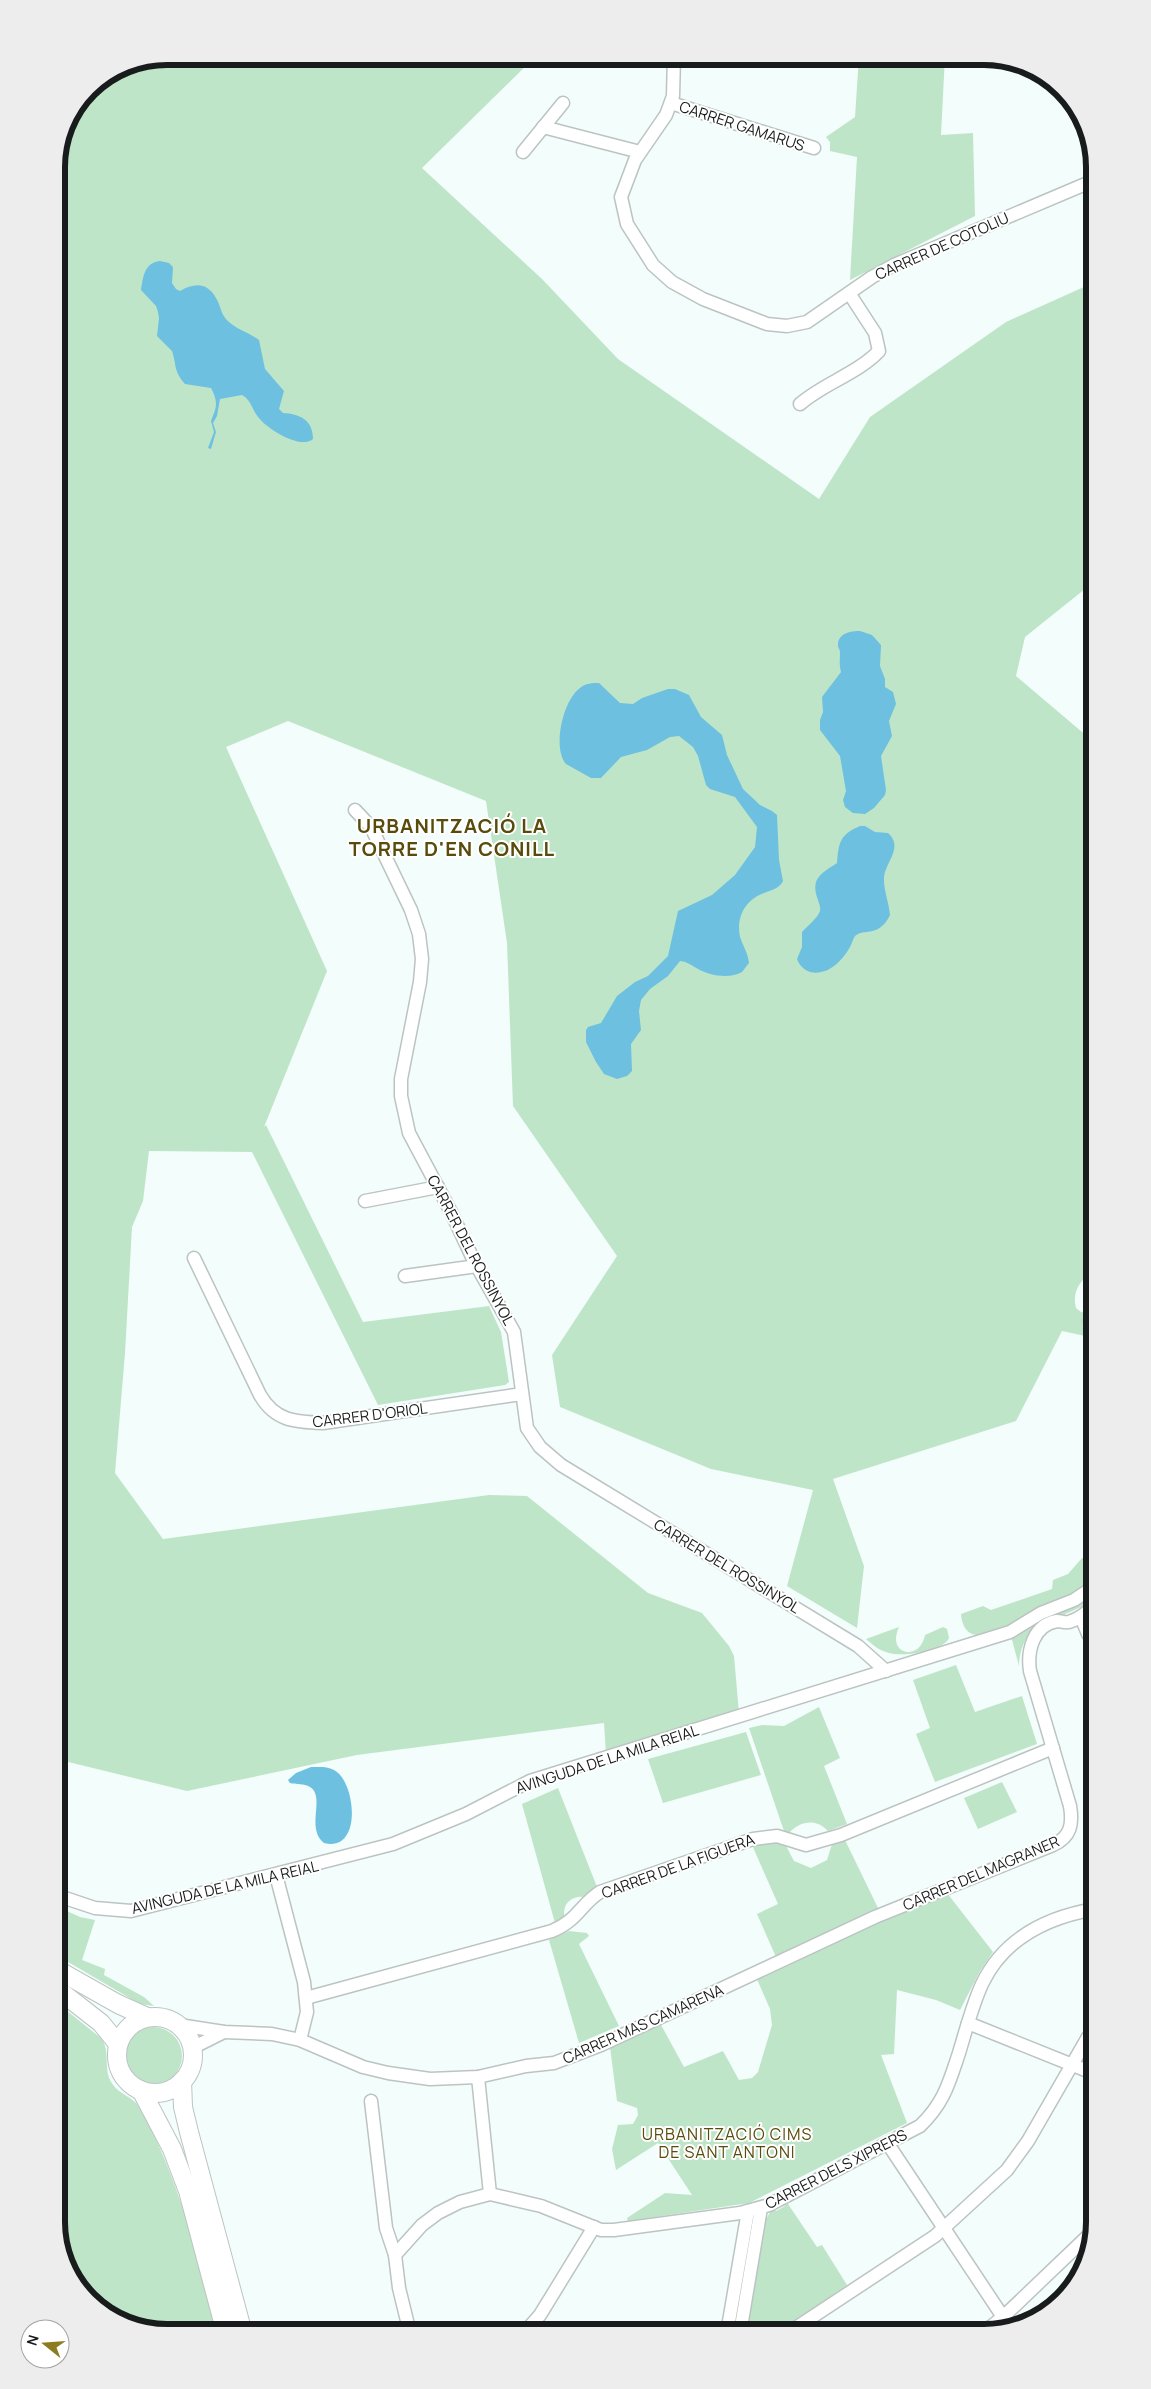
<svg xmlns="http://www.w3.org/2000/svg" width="1151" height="2389" viewBox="0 0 1151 2389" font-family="Manrope,sans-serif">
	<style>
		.green { fill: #bfe5c8 }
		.water { fill: #6dc0e0 }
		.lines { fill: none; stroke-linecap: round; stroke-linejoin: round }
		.minor-casing { stroke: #bcc4c3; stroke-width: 15 }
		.secondary-casing { stroke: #bcc4c3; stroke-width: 20 }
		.minor { stroke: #fff; stroke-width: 12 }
		.secondary { stroke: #fff; stroke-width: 18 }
		.labels { text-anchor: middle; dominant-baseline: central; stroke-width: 4; stroke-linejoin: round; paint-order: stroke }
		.street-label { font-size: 15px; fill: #191c1c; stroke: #fff }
		.neighbourhood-label { font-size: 16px; letter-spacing: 1px; fill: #584b0b; stroke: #fff }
		.district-label { font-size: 20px; font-weight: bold; letter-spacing: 1px; fill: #584b0b; stroke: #fff }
		.rim { fill: none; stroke: #191c1c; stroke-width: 6 }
	</style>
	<rect width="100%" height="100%" fill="#f3fdfc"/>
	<g class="green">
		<path d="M167,56H536L422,168L542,279L618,359L819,499L870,417L1006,322L1095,282V581L1025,637L1016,676L1095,743V1266C1083,1280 1071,1289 1076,1308L1081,1312L1091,1314L1084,1321L1087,1335L1085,1336L1062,1331L1016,1421L833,1479L864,1566L857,1628L787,1586L813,1490L711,1469L560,1407L552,1355L617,1256L513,1106L507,943L486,801L288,721L226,747L327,971L264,1127L266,1125L363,1322L489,1306L501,1332L509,1382L505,1385L378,1405L252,1152L149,1151L143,1201L132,1227L125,1353L115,1473L163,1539L489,1495L527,1496L648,1593L702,1613L729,1646L734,1656L739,1713L606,1754L604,1723L357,1755L187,1791L56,1759V160L65,124L89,89L125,65Z"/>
		<path d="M859,56H945L941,135L973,133L975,216L850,280L857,157L830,151V142L826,137L855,117Z"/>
		<path d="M1095,1555V1578C1078,1595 1056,1600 1034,1610C1016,1619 965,1659 961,1614L983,1606L991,1610L1052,1589L1053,1580L1068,1574L1082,1558L1090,1560Z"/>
		<path d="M1095,1591V1597C1065,1624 1022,1613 1019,1666L1011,1636Z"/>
		<path d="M899,1627C886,1655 920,1662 925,1635L943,1627L947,1629L949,1638C943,1652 899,1658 886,1652C878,1650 872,1644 866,1639Z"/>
		<path d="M956,1665L975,1712L1022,1696L1037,1744L935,1782L916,1734L930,1728L913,1680Z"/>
		<path d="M819,1707L840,1758L824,1766L847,1824L828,1831C816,1818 800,1821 789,1833L784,1831L749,1728L762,1725L784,1726Z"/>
		<path d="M746,1732L761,1775L663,1803L648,1759Z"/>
		<path d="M1002,1782L1017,1812L978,1829L964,1798Z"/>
		<path d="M558,1788L597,1887L587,1897C572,1895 561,1903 565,1919L555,1923L522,1804Z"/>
		<path d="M845,1840L878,1908L776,1957L757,1914L778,1904L752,1845L767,1842L785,1844L794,1861L811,1868L827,1860L832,1844Z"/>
		<path d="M947,1893L993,1952L980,1971L960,2010L936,2000L897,1990L894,2054L881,2055L907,2123L749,2203L628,2221L627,2218L665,2193L692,2195L658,2143L616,2170L612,2149L618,2125L633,2124L638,2115L637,2108L617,2101L610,2047L660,2023L684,2067L723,2051L739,2080L752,2078L758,2072L772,2025L770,2009L756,1977L816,1948Z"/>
		<path d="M56,1906L80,1917L95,1920L82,1960L105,1969L104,1975L144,1997L154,2006L140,2004L56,1955Z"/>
		<path d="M569,1931L587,1933L589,1936L579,1944L619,2026L579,2043L549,1940Z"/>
		<path d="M56,2002L102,2039C110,2052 104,2067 110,2080C116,2092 126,2094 135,2102C140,2107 144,2116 147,2122C182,2188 198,2260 216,2333H160L100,2310L65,2264L56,2222Z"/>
		<circle cx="153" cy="2056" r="29"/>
		<path d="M786,2201L817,2247L822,2245L847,2285L778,2333H747L765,2221L773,2207L776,2211L785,2206L784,2202Z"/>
	</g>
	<g class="water">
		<path d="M160,261L169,263L173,267L172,283L176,289L180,291C194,283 207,282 216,298C221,306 221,316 229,322C238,330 250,333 259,340L265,369L284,391L279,409L283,413C299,414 313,419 313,439C301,450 267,429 258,417C252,409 251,400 242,395L220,399L217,416L213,423L216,432L211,449L208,448L214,432L211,421C216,408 219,403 211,388L185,384C173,370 177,366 172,351L157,336L159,318L158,312L156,306L141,290C143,277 144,263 160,261Z"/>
		<path d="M860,631L872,635L881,645L880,666L885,679V687L893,692L896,704L889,721L892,736L881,756L886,790L885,795L874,808L865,814L853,813L845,807L843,800L846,791L840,756L820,730V720L823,712L822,697L841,672C839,664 840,660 840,653C840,648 838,649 838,645C838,633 851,631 860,631Z"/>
		<path d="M599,683L620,703L633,704L642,698L668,689H675L689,695L701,717L722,735L727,755L743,789L760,805L772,811L777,815L779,860L783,881C779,889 771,890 764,893C745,900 736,917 740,937C743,946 748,953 749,963L742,972C730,979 710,976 698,969C691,965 688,962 680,961L668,976L650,989L641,1000L639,1011L641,1030L631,1044L632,1071L627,1076L617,1079L604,1074L596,1062L586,1042V1030L588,1027L601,1023L617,996L635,982L648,976L668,956L678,911L712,895L735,875L755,847L757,827L735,797L710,789L706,785L698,756L693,747L679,736L670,737L647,750L621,757L601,778H591L566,764C552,748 563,700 580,688C586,683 592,683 599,683Z"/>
		<path d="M860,826H865L875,832L888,833C905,848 883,864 884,880C884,891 889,903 890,915C879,938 864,928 855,936C853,939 852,943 850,947C842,961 828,976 810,972C804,970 799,965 797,959L802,947V932C808,925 817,919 820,911C821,907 819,904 818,900C810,878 821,874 837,863C839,843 839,835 860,826Z"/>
		<path d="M311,1767C318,1767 327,1766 334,1770C356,1781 363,1853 324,1843C305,1828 326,1797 310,1787C304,1783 296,1785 290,1783L288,1780L296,1773Z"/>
	</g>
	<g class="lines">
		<defs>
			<g id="minor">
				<path d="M674,56L673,96L666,115L635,160L621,197L627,224L653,265L672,282L703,299L767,324L787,326L807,322L872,277L894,265L1095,180"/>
				<path d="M671,103L814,148"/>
				<path d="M543,127L640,152"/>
				<path d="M523,152L563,103"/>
				<path d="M800,404C824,383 857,374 879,351L875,333L849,293"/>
				<path d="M355,810L371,827L411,910L419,934L422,959L420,982L401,1079V1096L409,1133L451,1212L474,1261L514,1332L527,1428L540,1447L561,1465L858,1646L886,1671"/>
				<path d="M365,1201L438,1187"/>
				<path d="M194,1258L260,1395C275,1421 295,1422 323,1423L522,1394"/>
				<path d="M405,1276L477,1266"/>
				<path d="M1090,1321L1095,1320"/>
				<path d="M1081,1617L1088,1634H1095"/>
				<path d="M1092,1655L1095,1668"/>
				<path d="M276,1875L304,1982L307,2012L300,2040"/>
				<path d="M56,1895L95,1908L131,1911L393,1844L466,1814L530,1781L1010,1632L1041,1613L1074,1600L1095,1586"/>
				<path d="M306,1998L552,1931C578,1920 580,1905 600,1892L753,1839L777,1836L806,1845L841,1835L1053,1748"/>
				<path d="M968,2023L1095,2074"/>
				<path d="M179,2025L224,2032L272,2034L300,2040L363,2067L388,2073L430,2079L478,2077L526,2066L554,2063L601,2045L875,1917L1053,1845C1071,1837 1073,1824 1070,1806L1030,1671C1027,1651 1033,1625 1057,1621C1061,1621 1065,1623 1069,1622C1079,1619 1088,1612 1095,1604"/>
				<path d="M192,2048L224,2032"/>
				<path d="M478,2077L490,2194"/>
				<path d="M371,2101L386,2228L395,2255L399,2288L410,2333"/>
				<path d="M888,2144L1003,2317"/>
				<path d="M395,2255L422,2225L438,2213L460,2202L490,2194L541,2206L601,2230H614L740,2213L769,2205L920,2126C944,2103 949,2083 959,2053C966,2030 972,2006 982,1984C1004,1938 1048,1917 1095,1909"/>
				<path d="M524,2333L540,2315L594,2227"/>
				<path d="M727,2333L748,2211"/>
				<path d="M740,2333L761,2208"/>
				<path d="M788,2333L935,2236L1007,2170L1028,2141L1088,2037L1095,2031"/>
				<path d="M983,2333L1003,2317L1092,2232"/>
			</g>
			<g id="secondary">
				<path d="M56,1969L118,2004L147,2017"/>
				<path d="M56,1988L101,2023L118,2044"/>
				<circle cx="155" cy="2055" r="38"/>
				<path d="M182,2081L183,2107L189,2132L243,2333"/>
				<path d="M141,2090L172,2149L188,2191L226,2333"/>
			</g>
		</defs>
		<use href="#minor" class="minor-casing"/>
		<use href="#secondary" class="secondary-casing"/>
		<use href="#minor" class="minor"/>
		<use href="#secondary" class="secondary"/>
	</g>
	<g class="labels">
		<g class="street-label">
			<text transform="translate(742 126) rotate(18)">CARRER GAMARUS</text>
			<text transform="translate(942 246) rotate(-24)">CARRER DE COTOLIU</text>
			<text transform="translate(471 1250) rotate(62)">CARRER DEL ROSSINYOL</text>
			<text transform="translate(370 1415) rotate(-7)">CARRER D'ORIOL</text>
			<text transform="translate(727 1566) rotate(31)">CARRER DEL ROSSINYOL</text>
			<text transform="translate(607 1759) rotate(-18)">AVINGUDA DE LA MILA REIAL</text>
			<text transform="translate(678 1866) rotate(-20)">CARRER DE LA FIGUERA</text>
			<text transform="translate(981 1873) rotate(-23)">CARRER DEL MAGRANER</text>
			<text transform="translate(225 1887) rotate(-13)">AVINGUDA DE LA MILA REIAL</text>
			<text transform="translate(643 2024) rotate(-24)">CARRER MAS CAMARENA</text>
			<text transform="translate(836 2169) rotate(-27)">CARRER DELS XIPRERS</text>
		</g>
		<g class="neighbourhood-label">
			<text x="727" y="2134">URBANITZACIÓ CIMS<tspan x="727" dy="18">DE SANT ANTONI</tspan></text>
		</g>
		<g class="district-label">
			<text x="452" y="825">URBANITZACIÓ LA<tspan x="452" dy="23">TORRE D'EN CONILL</tspan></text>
		</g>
	</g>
	<path d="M0 0H1151V2389H0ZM167 65H984A102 102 0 0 1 1086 167V2222A102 102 0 0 1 984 2324H167A102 102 0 0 1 65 2222V167A102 102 0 0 1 167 65Z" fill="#ededed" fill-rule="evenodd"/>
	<path class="rim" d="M167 65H984A102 102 0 0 1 1086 167V2222A102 102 0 0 1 984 2324H167A102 102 0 0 1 65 2222V167A102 102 0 0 1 167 65Z"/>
	<g transform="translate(45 2344) rotate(287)"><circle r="24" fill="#ffffff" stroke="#a3a4a4"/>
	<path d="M0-4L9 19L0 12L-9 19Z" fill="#8d7b20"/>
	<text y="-8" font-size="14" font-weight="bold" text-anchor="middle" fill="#191c1c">N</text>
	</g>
</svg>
